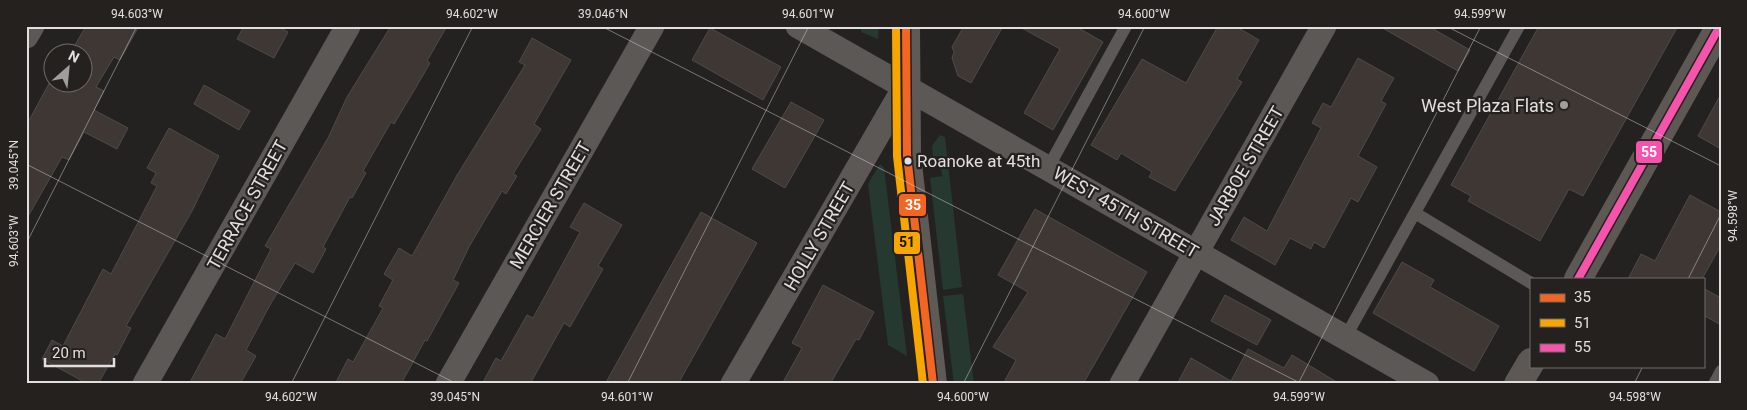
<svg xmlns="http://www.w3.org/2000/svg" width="1747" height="410" viewBox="0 0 1747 410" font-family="Roboto,sans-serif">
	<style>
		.green { fill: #263930 }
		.building { fill: #3e3734; stroke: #4d4b4a }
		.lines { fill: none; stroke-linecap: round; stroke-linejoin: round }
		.lane { stroke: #5c5855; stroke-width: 12 }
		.street { stroke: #5c5855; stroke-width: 25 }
		.secondary { stroke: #605a56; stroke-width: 28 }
		.primary { stroke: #5d5854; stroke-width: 28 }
		.bus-1-casing { stroke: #25211f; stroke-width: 11 }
		.bus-2-casing { stroke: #25211f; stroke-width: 11 }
		.bus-3-casing { stroke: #25211f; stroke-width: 11 }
		.bus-1 { stroke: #f26522; stroke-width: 8 }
		.bus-2 { stroke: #f7a600; stroke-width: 8 }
		.bus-3 { stroke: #f653ac; stroke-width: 8 }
		.ticks { fill: none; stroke: #e2dfde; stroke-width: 1; stroke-opacity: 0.45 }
		.poi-dot { fill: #a09d9c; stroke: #25211f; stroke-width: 2 }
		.bus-dot { fill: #e2dfde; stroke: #25211f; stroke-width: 2 }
		.labels { text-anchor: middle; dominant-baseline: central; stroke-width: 4.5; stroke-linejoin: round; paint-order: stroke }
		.bus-label { font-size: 17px; fill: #e2dfde; stroke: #25211f; text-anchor: start }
		.poi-label { font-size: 18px; fill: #e2dfde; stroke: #25211f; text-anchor: end }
		.street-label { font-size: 18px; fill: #e2dfde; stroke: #25211f }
		.line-badge { stroke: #25211f; stroke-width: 2 }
		.badge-label { font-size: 14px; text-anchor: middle; font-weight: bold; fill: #fff }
		.pale-badge-label { font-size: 14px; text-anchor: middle; font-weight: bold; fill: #111 }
		.neatline { fill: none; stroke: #e2dfde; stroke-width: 2 }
		.ticks-label { font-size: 12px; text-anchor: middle; fill: #e2dfde }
	</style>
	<rect width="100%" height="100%" fill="#242220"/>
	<g class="green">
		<path d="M861,26H879L878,39L861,32Z"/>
		<path d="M940,135L945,137L962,287L943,290L930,178L942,176L940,156H933L932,146Z"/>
		<path d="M880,164L884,168L907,356L888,345L868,184Z"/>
		<path d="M963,294L974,384H954L943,296Z"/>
	</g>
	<g class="building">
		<path d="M86,26H139L120,60L114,57L96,87L104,91L94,110L128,128L117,149L84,132L69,160L62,157L26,220V126L52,78V85L54,82H82V52H71Z"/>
		<path d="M244,26H277L288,32L274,58L237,39Z"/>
		<path d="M391,26H447L427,61L430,63L415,89L394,124L391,122L363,171L366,173L352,198L350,197L323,247L326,249L313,273L295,263L270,305L246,350L256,356L240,384H189L216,334L225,339L271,249L265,246L328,138L347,97Z"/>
		<path d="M964,26H1003L971,83L958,76L952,58L954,52L952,47Z"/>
		<path d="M1018,26H1075L1103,42L1053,130L1024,113L1060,49Z"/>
		<path d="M1218,26H1235L1259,40L1237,79L1242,82L1175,191L1149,177L1152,172L1121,153L1117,160L1091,145L1142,59L1186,83Z"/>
		<path d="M1379,26H1428L1470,50L1458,71Z"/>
		<path d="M1539,26H1678L1583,196L1569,189L1540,241L1468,201L1471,196L1451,185Z"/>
		<path d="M710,28L781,67L763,100L692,60Z"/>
		<path d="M532,38L571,60L534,124L541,129L513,174L517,176L506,194L502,191L470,245L453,280L459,283L427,341L425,340L401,384H335L348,359L353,362L383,308L379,306L393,280L384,274L399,248L412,256L456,177L525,65L519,62Z"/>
		<path d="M1358,58L1394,78L1381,101L1386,104L1358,156L1377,167L1358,202L1351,198L1324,248L1314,242L1311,249L1290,238L1275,265L1231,240L1244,217L1267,231L1321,128L1312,123L1323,103L1331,107Z"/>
		<path d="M204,85L250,111L239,130L194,104Z"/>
		<path d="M1721,94V149L1698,136Z"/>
		<path d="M791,102L824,120L785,188L752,169Z"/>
		<path d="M169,128L219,156L192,211L126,326L131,328L117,355L115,354L98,384H88L42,359L52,340L63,346L103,269L111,274L157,186L151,183L156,173L147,168Z"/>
		<path d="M1690,195L1721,212V245L1702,279H1628L1641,254L1655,261Z"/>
		<path d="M584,203L622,225L598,266L603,269L570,327L564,323L530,384H482L496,358L501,361L527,315L533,318L550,287L580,232L570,227Z"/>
		<path d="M1035,209L1147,272L1083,384H1003L1016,360L993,347L1028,292L998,275Z"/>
		<path d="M701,212L757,243L678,384H605Z"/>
		<path d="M1402,262L1434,280L1430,287L1499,326L1474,371L1373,313Z"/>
		<path d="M823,285L874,312L859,340L856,339L830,384H782L802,348L792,343Z"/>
		<path d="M1703,288L1721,298V325L1703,315Z"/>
		<path d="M1225,295L1271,320L1257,345L1211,321Z"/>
		<path d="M1248,349L1284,368L1292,355L1340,384H1177L1191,358L1231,381Z"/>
	</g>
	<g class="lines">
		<g class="lane">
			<path d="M1048,168L1126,26"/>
			<path d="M1415,213L1531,283"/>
			<path d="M1345,338L1519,26"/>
			<path d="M1714,384L1721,371"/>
		</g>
		<g class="street">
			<path d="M798,26L1427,384"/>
			<path d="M26,36L32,26"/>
			<path d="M145,384L348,26"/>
			<path d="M448,384L652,26"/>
			<path d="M733,384L905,87"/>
			<path d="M1122,384L1324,26"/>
		</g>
		<path class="secondary" d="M906,26L907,155L933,384"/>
		<g class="primary">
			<path d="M1578,279L1720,26"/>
			<path d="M1518,384L1531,362"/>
		</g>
		<defs>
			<path id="bus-1" d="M906,26L907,155L933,384"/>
			<path id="bus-2" d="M896,26L897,156L923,384"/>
			<path id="bus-3" d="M1578,279L1720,26"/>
		</defs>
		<use href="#bus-1" class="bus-1-casing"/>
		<use href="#bus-2" class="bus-2-casing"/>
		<use href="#bus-3" class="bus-3-casing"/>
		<use href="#bus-1" class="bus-1"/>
		<use href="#bus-2" class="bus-2"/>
		<use href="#bus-3" class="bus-3"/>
	</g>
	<path class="ticks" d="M601,26L1302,384M1446,26L1721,166M26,164L457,384M26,244L137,26M1688,279L1721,214M291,384L473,26M627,384L809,26M963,384L1145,26M1298,384L1481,26M1634,384L1643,366"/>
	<circle class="poi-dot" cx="1564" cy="105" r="5"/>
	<circle class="bus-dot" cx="908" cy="161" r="4.5"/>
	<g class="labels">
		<g class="bus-label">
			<text x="917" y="161">Roanoke at 45th</text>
		</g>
		<g class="poi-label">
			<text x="1554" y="105">West Plaza Flats</text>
		</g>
		<g class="street-label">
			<text transform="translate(1245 166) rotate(-60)">JARBOE STREET</text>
			<text transform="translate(247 205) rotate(-61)">TERRACE STREET</text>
			<text transform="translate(550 205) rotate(-60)">MERCIER STREET</text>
			<text transform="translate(1126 212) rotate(30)">WEST 45TH STREET</text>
			<text transform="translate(819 236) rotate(-60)">HOLLY STREET</text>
		</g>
	</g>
	<g class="line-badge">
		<rect x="1635" y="140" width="28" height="24" rx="5" fill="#f653ac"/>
		<rect x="898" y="193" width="29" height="24" rx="5" fill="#f26522"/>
		<rect x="893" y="231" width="28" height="24" rx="5" fill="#f7a600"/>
	</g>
	<g class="badge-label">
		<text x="1649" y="157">55</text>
		<text x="913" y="210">35</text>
	</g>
	<g class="pale-badge-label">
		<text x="907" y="247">51</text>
	</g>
	<rect width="1747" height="410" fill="none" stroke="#25211f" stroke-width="55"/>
	<rect x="1530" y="278" width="175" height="90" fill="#25211f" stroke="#716d6b"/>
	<rect x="1540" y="294" width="25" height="8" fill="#f26522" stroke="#716d6b"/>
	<text x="1574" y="302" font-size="15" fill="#e2dfde">35</text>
	<rect x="1540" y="319" width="25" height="8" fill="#f7a600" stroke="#716d6b"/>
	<text x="1574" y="328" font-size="15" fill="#e2dfde">51</text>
	<rect x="1540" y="344" width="25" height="8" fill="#f653ac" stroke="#716d6b"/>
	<text x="1574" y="352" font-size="15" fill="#e2dfde">55</text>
	<g transform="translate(68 68) rotate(27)"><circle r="24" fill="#25211f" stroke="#716d6b"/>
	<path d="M0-4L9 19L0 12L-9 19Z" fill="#a09d9c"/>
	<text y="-8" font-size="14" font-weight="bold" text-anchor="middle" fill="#e2dfde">N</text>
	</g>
	<path d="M45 358v8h69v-8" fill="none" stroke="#e2dfde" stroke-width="2.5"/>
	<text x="52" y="358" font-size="15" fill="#e2dfde" stroke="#25211f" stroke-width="4" paint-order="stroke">20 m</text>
	<rect x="28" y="28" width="1692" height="354" class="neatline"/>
	<g class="ticks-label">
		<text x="137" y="18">94.603°W</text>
		<text x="472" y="18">94.602°W</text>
		<text x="603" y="18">39.046°N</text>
		<text x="808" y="18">94.601°W</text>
		<text x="1144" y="18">94.600°W</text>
		<text x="1480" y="18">94.599°W</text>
		<text transform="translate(14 165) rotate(-90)" y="4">39.045°N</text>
		<text transform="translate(1733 216) rotate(-90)" y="4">94.598°W</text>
		<text transform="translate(14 241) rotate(-90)" y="4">94.603°W</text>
		<text x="291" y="401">94.602°W</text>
		<text x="455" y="401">39.045°N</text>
		<text x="627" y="401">94.601°W</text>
		<text x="963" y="401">94.600°W</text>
		<text x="1299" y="401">94.599°W</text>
		<text x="1635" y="401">94.598°W</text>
	</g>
</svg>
